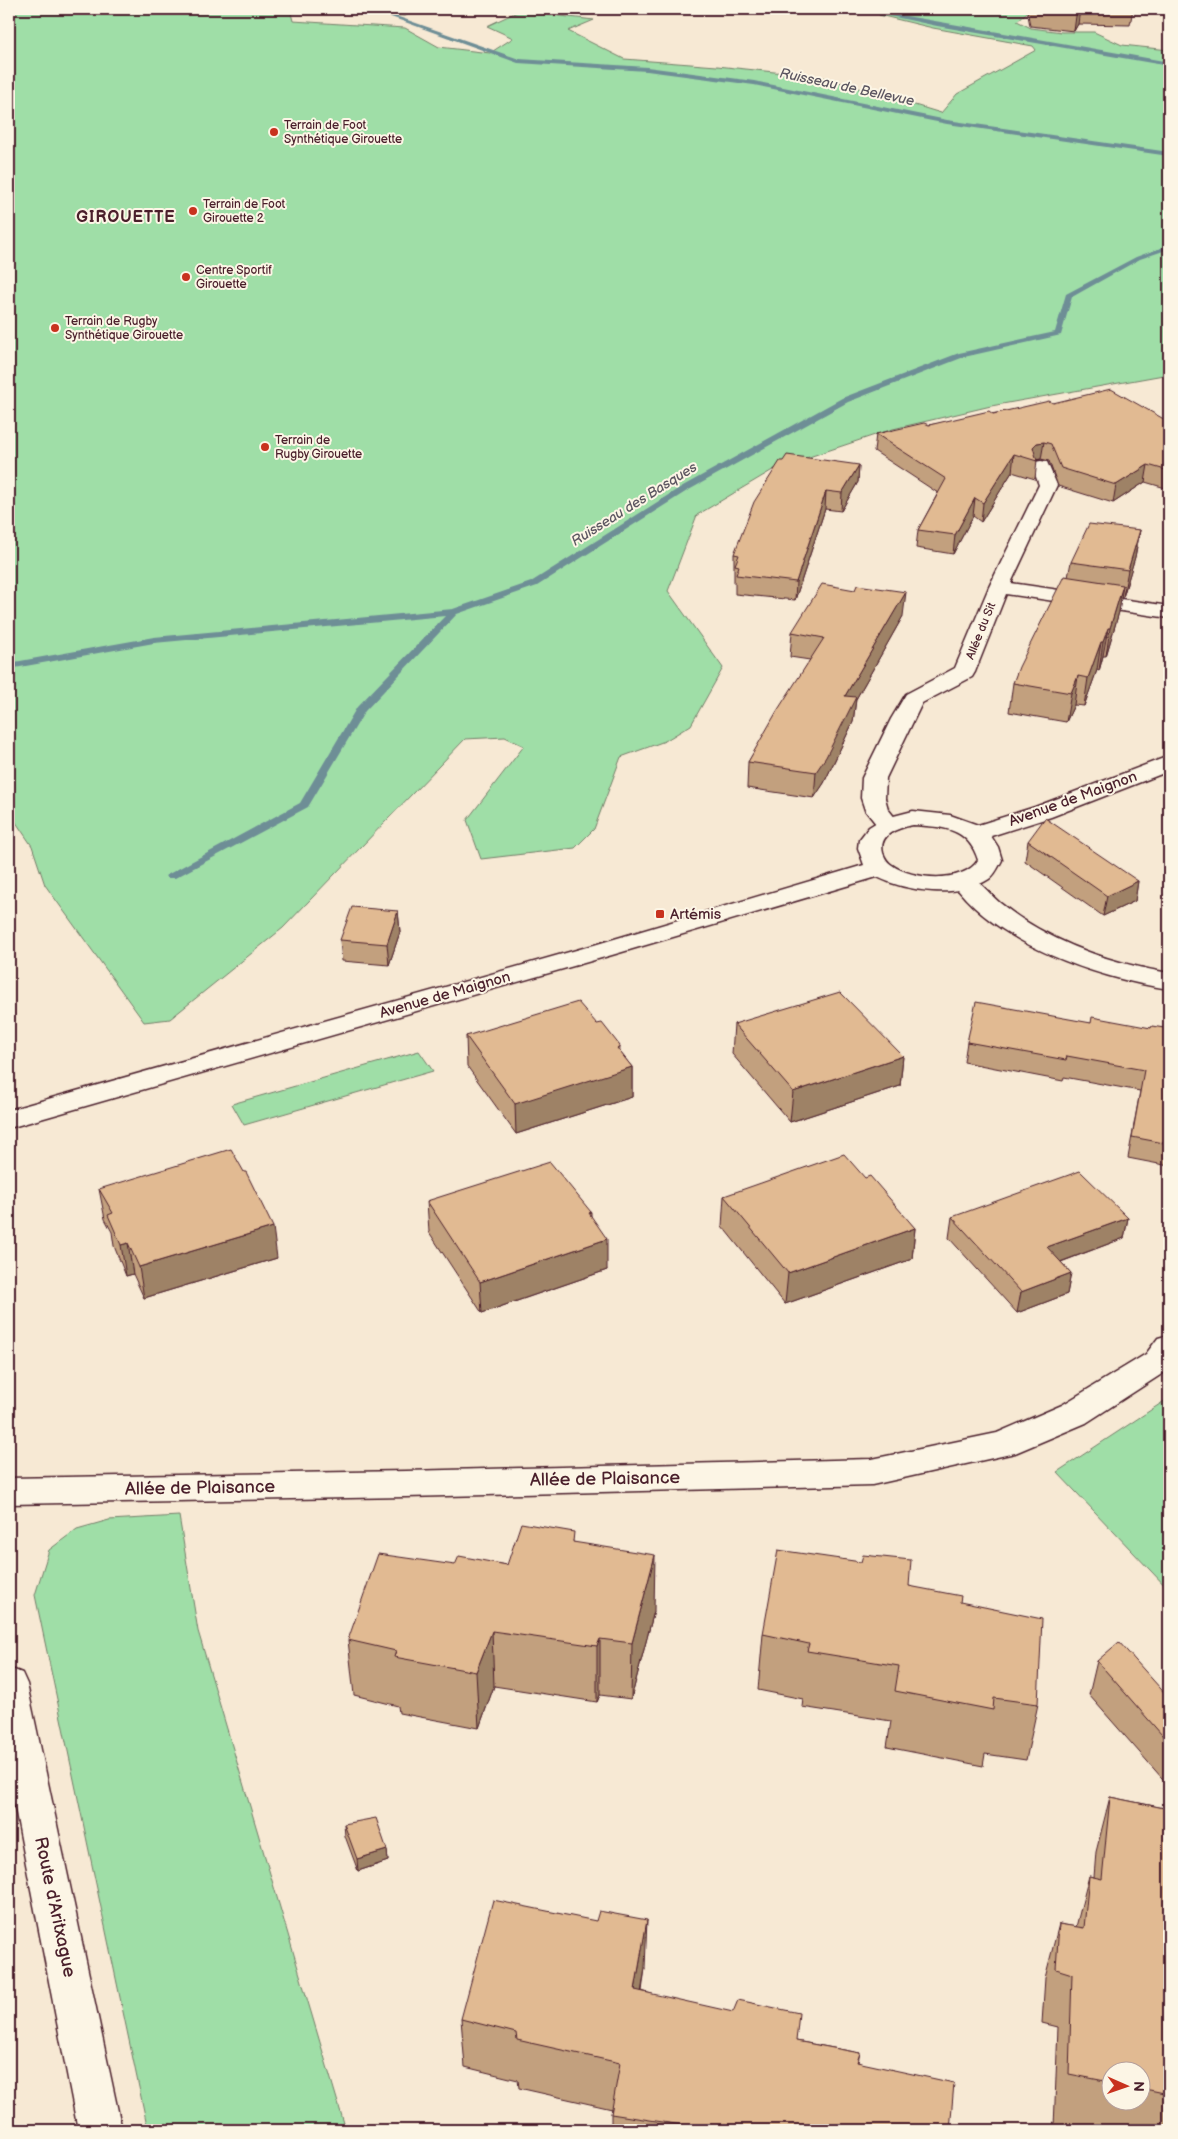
<svg xmlns="http://www.w3.org/2000/svg" width="1178" height="2139" viewBox="0 0 1178 2139" font-family="'Balsamiq Sans',sans-serif">
	<style>
		.green { fill: #9fdea7; stroke: #747e69 }
		.lines { fill: none; stroke-linecap: round; stroke-linejoin: round }
		.stream { fill: #6e8e96; fill-rule: evenodd }
		.street-casing { stroke: #4a1f2b; stroke-width: 3 }
		.secondary-casing { stroke: #4a1f2b; stroke-width: 3 }
		.street { fill: #fcf5e5; fill-rule: evenodd }
		.secondary { fill: #fcf5e5; fill-rule: evenodd }
		.wall { fill: #c2a07e; stroke: #4a1f2b; fill-rule: evenodd }
		.shaded-wall { fill: #9e8266; stroke: #4a1f2b }
		.building { fill: #e1ba92; stroke: #4a1f2b }
		.poi-dot { fill: #c8321e; stroke: #fcf5e5; stroke-width: 2 }
		.labels { text-anchor: middle; dominant-baseline: central; stroke-width: 4; stroke-linejoin: round; paint-order: stroke }
		.far-poi-label { font-size: 12px; fill: #4a1f2b; stroke: #fcf5e5; text-anchor: start }
		.far-street-label { font-size: 12px; fill: #4a1f2b; stroke: #fcf5e5 }
		.far-water-label { font-size: 14px; font-style: italic; fill: #5c5661; stroke: #fcf5e5 }
		.street-label { font-size: 15px; fill: #4a1f2b; stroke: #fcf5e5 }
		.poi-label { font-size: 15px; fill: #4a1f2b; stroke: #fcf5e5; text-anchor: start }
		.far-district-label { font-size: 16px; font-weight: bold; letter-spacing: 1px; fill: #4a1f2b; stroke: #fcf5e5 }
		.near-street-label { font-size: 18px; fill: #4a1f2b; stroke: #fcf5e5 }
	</style>
	<rect width="100%" height="100%" fill="#f7e9d4"/>
	<filter id="ink" filterUnits="userSpaceOnUse"><feTurbulence type="fractalNoise" baseFrequency=".02" numOctaves="2"/><feDisplacementMap in="SourceGraphic" scale="10" xChannelSelector="R" yChannelSelector="G"/><feConvolveMatrix kernelMatrix="1 2 1 2 8 2 1 2 1" color-interpolation-filters="sRGB"/></filter>
	<g filter="url(#ink)">
		<g class="green">
			<path d="M9,9H321L291,13L293,21L405,28L439,47L490,53L513,38L487,26L519,11L594,20L568,31L624,59L717,66L822,77L941,113L957,94L1036,50L1033,46L933,28L879,15L885,9C900,9 928,12 940,9H1031L1017,21L1031,28L1062,32H1094L1122,45L1169,50V374L991,406L893,429L776,468L697,515L668,591L723,668L691,725L665,741L621,757L594,829L575,848L481,859L467,820L524,746L505,737L465,739L283,928L170,1019L144,1022L45,885L32,846L9,812Z"/>
			<path d="M343,9H417L405,16Z"/>
			<path d="M419,1051L433,1071L244,1125L232,1104Z"/>
			<path d="M1169,1398V1590L1057,1472Z"/>
			<path d="M179,1516L198,1631L346,2130H148L35,1595L49,1550L77,1529L109,1520Z"/>
		</g>
		<g class="lines">
			<g class="stream">
				<path d="M369,9H376L519,59L647,67L754,81L947,120L1169,152V156L947,124L754,85L647,71L518,63Z"/>
				<path d="M857,9H866L1130,55L1169,62V66L937,26Z"/>
				<path d="M1169,245V249L1140,259L1072,297L1061,335L964,357L848,402L687,491L537,586L457,614L365,711L308,807L175,878H167L165,876L300,803L357,707L445,616L154,643L9,669V663L154,637L453,609L531,582L681,487L842,398L959,353L1055,332L1066,294L1136,257Z"/>
			</g>
			<defs>
				<g id="street">
					<path d="M9,9H16L9,12Z"/>
					<path d="M1041,461L1047,462L1057,485L1011,583L1169,606V618L1006,594L975,672L972,677L922,703L886,778L885,798L888,809L900,824L896,829L888,831L880,829L865,810L861,798L862,778L891,719L906,694L955,668L989,587L1039,485L1032,466L1035,462Z"/>
					<path d="M964,875C979,878 988,893 1000,903C1007,908 1014,914 1022,919C1067,948 1116,964 1169,973V989C1098,978 995,944 952,882L955,877Z"/>
					<path d="M1169,1335L1168,1370L1086,1423L1015,1453L872,1485L406,1497L9,1504V1478L406,1471L872,1459L997,1433L1062,1405L1146,1354L1158,1338Z"/>
				</g>
				<g id="secondary">
					<path d="M1169,756V771L1051,817L991,836L998,847L1002,860C999,866 995,875 989,879C959,899 907,892 877,877L612,955L9,1128V1110L594,945L864,865L858,848L859,840L869,827L882,819L913,811L950,815L978,825L1035,807ZM913,825C943,827 968,827 978,860C964,884 912,880 892,865C887,862 885,858 883,853C878,834 898,828 913,825Z"/>
					<path d="M9,1668L22,1673L27,1684L122,2130H78L9,1777Z"/>
				</g>
			</defs>
			<use href="#street" class="street-casing"/>
			<use href="#secondary" class="secondary-casing"/>
			<use href="#street" class="street"/>
			<use href="#secondary" class="secondary"/>
		</g>
		<g class="wall">
			<path d="M1027,9H1133L1130,25L1078,24L1074,31L1030,26Z"/>
			<path d="M1053,403L1169,422V489L1145,482L1113,503L1058,486L1049,461L1041,459L1037,460L1035,479L1012,472L981,522L973,516L953,554L916,548L918,530L938,493L874,451L876,434L929,425Z"/>
			<path d="M859,465L858,482L841,511L825,509L795,600L735,594V584L734,583V554Z"/>
			<path d="M1140,530L1135,557L1123,597H1121L1119,612L1106,656H1103L1099,671L1097,670L1084,706L1074,705L1066,722L1009,712L1013,683L1068,577L1071,562Z"/>
			<path d="M903,616L856,699L853,722L824,783L814,798L747,788L748,762L810,660L790,657L792,632Z"/>
			<path d="M1028,841L1138,881L1135,901L1103,916L1025,861Z"/>
			<path d="M398,911L400,932L389,965L342,961L340,940Z"/>
			<path d="M1091,1023L1151,1028H1164L1169,1027V1166L1128,1158L1140,1091L1064,1077L1063,1081L964,1062L967,1042Z"/>
			<path d="M597,1024L620,1046L619,1051L632,1067V1097L516,1134L467,1066L466,1036Z"/>
			<path d="M734,1024L903,1056L900,1086L790,1122L732,1054Z"/>
			<path d="M865,1178L915,1228L912,1259L785,1304L722,1226L724,1196Z"/>
			<path d="M99,1189L277,1258L144,1298L133,1274L126,1276L114,1246L112,1232L105,1219Z"/>
			<path d="M427,1201L591,1212V1216L607,1270L482,1313L429,1232Z"/>
			<path d="M952,1217L1128,1218L1124,1238L1061,1262L1071,1273L1067,1294L1017,1313L949,1238Z"/>
			<path d="M574,1542L654,1611L631,1699L600,1695L597,1702L494,1686L479,1728L399,1713L398,1706L354,1695L348,1640L455,1565H507Z"/>
			<path d="M909,1586L960,1602L1038,1704L1026,1760L985,1754L983,1766L887,1747L891,1721L802,1707L803,1699L758,1690L763,1634Z"/>
			<path d="M1097,1661L1169,1698V1786L1089,1695Z"/>
			<path d="M1110,1797L1169,1809V2130H1072L1054,2127L1058,2027L1042,2023L1045,1978L1059,1924L1076,1927L1089,1876L1094,1877L1096,1852ZM1110,2072H1140V2102H1110Z"/>
			<path d="M344,1824L387,1850L388,1861L358,1871L345,1836Z"/>
			<path d="M596,1921L645,1968L642,1991L796,2041L860,2053L858,2062L950,2130H611V2114L612,2109L519,2088L518,2080L465,2067L461,2019Z"/>
		</g>
		<g class="shaded-wall">
			<path d="M1077,9H1080L1078,24L1074,31Z"/>
			<path d="M1044,442L1041,459L1035,460L1033,447L1037,443Z"/>
			<path d="M1014,454L1012,472L981,522L983,503Z"/>
			<path d="M859,465L858,482L841,511L842,493Z"/>
			<path d="M1148,465L1145,482L1113,503L1116,485Z"/>
			<path d="M826,491L825,509L795,600L796,582Z"/>
			<path d="M975,498L973,516L953,554L955,535Z"/>
			<path d="M1140,530L1135,557L1123,597L1128,570Z"/>
			<path d="M1123,585L1119,612L1106,656L1110,628Z"/>
			<path d="M906,592L903,616L856,699L853,722L824,783L814,798L816,772L845,696Z"/>
			<path d="M1108,628L1103,656L1099,671L1103,642Z"/>
			<path d="M1101,642L1097,670L1084,706L1088,678Z"/>
			<path d="M1078,676L1074,705L1066,722L1071,693Z"/>
			<path d="M1138,881L1135,901L1103,916L1107,896Z"/>
			<path d="M398,911L400,932L389,965L387,944Z"/>
			<path d="M620,1046L619,1071L632,1067V1097L516,1134L515,1104Z"/>
			<path d="M903,1056L900,1086L790,1122L793,1092Z"/>
			<path d="M1128,1218L1124,1238L1044,1268L1047,1247Z"/>
			<path d="M273,1227L277,1258L144,1298L139,1267Z"/>
			<path d="M915,1228L912,1259L785,1304L788,1273Z"/>
			<path d="M607,1239V1270L482,1313L480,1282Z"/>
			<path d="M128,1243L133,1274L126,1276L121,1245Z"/>
			<path d="M1071,1273L1067,1294L1017,1313L1021,1292Z"/>
			<path d="M655,1555L654,1611L631,1699L632,1643Z"/>
			<path d="M492,1631L494,1686L479,1728L476,1672Z"/>
			<path d="M600,1639V1695L597,1702V1646Z"/>
			<path d="M387,1850L388,1861L358,1871L357,1859Z"/>
			<path d="M647,1920L645,1968L634,2038L635,1990Z"/>
		</g>
		<g class="building">
			<path d="M1111,389L1169,422V471L1148,465L1116,485L1061,468L1051,444L1044,442L1037,443L1033,447L1037,461L1014,454L983,503L975,498L955,535L918,530L946,479L876,434L924,423L929,425L989,411L993,414L1049,401L1053,403Z"/>
			<path d="M787,455L859,465L842,493L826,491L796,582L736,575L739,566L735,565L739,555L734,554L754,502L780,461H783Z"/>
			<path d="M1089,524L1140,530L1128,570L1071,562Z"/>
			<path d="M1064,576L1123,585L1110,628H1108L1103,642H1101L1088,678L1078,676L1071,693L1013,683L1019,667Z"/>
			<path d="M822,584L855,590L857,585L906,592L845,696L856,697L826,757L816,772L748,762L777,711L824,638L792,632Z"/>
			<path d="M1045,818L1138,881L1107,896L1028,841Z"/>
			<path d="M352,907L398,911L387,944L340,940Z"/>
			<path d="M840,992L903,1056L793,1092L734,1024Z"/>
			<path d="M578,1002L597,1024L602,1023L620,1046L617,1048L632,1067L515,1104L466,1036Z"/>
			<path d="M976,1002L1091,1023L1092,1017L1151,1028L1152,1026L1164,1028V1026L1169,1027V1144L1132,1137L1144,1070L1067,1056L1066,1060L967,1042Z"/>
			<path d="M231,1149L244,1172H246L273,1227L139,1267L128,1243L121,1245L108,1215L113,1213L99,1189Z"/>
			<path d="M844,1154L865,1178L870,1176L915,1228L788,1273L724,1196Z"/>
			<path d="M550,1162L591,1212L589,1213L607,1239L480,1282L427,1201Z"/>
			<path d="M1080,1171L1128,1218L1047,1247L1071,1273L1021,1292L952,1217Z"/>
			<path d="M521,1523L574,1532L573,1542L655,1555L632,1643L600,1639L597,1646L492,1631L476,1672L394,1657L396,1651L348,1640L378,1554L455,1565L459,1556L507,1565Z"/>
			<path d="M778,1550L861,1562L863,1555L911,1560L909,1586L961,1596L960,1602L1042,1619L1038,1704L994,1698L993,1710L895,1691L899,1666L807,1651L809,1644L763,1634Z"/>
			<path d="M1119,1642L1169,1698V1743L1097,1661Z"/>
			<path d="M1110,1797L1169,1809V2094L1140,2088V2072H1110V2082L1069,2074L1072,1974L1056,1969L1059,1924L1084,1928L1089,1876L1102,1879Z"/>
			<path d="M376,1818L387,1850L357,1859L344,1824Z"/>
			<path d="M493,1900L596,1921L599,1911L647,1920L635,1990L733,2012L738,2000L799,2013L796,2041L860,2053L857,2062L954,2083L950,2130H681L682,2125L611,2114L620,2063L517,2040L516,2033L461,2019Z"/>
		</g>
	</g>
	<g class="poi-dot">
		<circle cx="274" cy="132" r="5"/>
		<circle cx="193" cy="211" r="5"/>
		<circle cx="186" cy="277" r="5"/>
		<circle cx="55" cy="328" r="5"/>
		<circle cx="265" cy="447" r="5"/>
		<rect x="655" y="909" width="10" height="10" rx="2.5"/>
	</g>
	<g class="labels">
		<g class="far-poi-label">
			<text x="284" y="125">Terrain de Foot<tspan x="284" dy="14">Synthétique Girouette</tspan></text>
			<text x="203" y="204">Terrain de Foot<tspan x="203" dy="14">Girouette 2</tspan></text>
			<text x="196" y="270">Centre Sportif<tspan x="196" dy="14">Girouette</tspan></text>
			<text x="65" y="321">Terrain de Rugby<tspan x="65" dy="14">Synthétique Girouette</tspan></text>
			<text x="275" y="440">Terrain de<tspan x="275" dy="14">Rugby Girouette</tspan></text>
		</g>
		<g class="far-street-label">
			<text transform="translate(981 631) rotate(-68)">Allée du Sit</text>
		</g>
		<g class="far-water-label">
			<text transform="translate(847 87) rotate(12)">Ruisseau de Bellevue</text>
			<text transform="translate(634 504) rotate(-32)">Ruisseau des Basques</text>
		</g>
		<g class="street-label">
			<text transform="translate(1073 799) rotate(-20)">Avenue de Maignon</text>
			<text transform="translate(445 995) rotate(-16)">Avenue de Maignon</text>
		</g>
		<g class="poi-label">
			<text x="670" y="914">Artémis</text>
		</g>
		<g class="far-district-label">
			<text x="126" y="217">GIROUETTE</text>
		</g>
		<g class="near-street-label">
			<text transform="translate(605 1479) rotate(-1)">Allée de Plaisance</text>
			<text transform="translate(200 1488) rotate(-1)">Allée de Plaisance</text>
			<text transform="translate(55 1907) rotate(78)">Route d'Aritxague</text>
		</g>
	</g>
	<rect width="1178" height="2139" fill="none" stroke="#fcf5e5" stroke-width="30"/>
	<rect x="15" y="15" width="1148" height="2109" fill="none" stroke="#4a1f2b" stroke-width="2" filter="url(#ink)"/>
	<g transform="translate(1126 2086) rotate(92)"><circle r="24" fill="#fcf5e5" stroke="#b59f9b"/>
	<path d="M0-4L9 19L0 12L-9 19Z" fill="#c8321e"/>
	<text y="-8" font-size="14" font-weight="bold" text-anchor="middle" fill="#4a1f2b">N</text>
	</g>
</svg>
